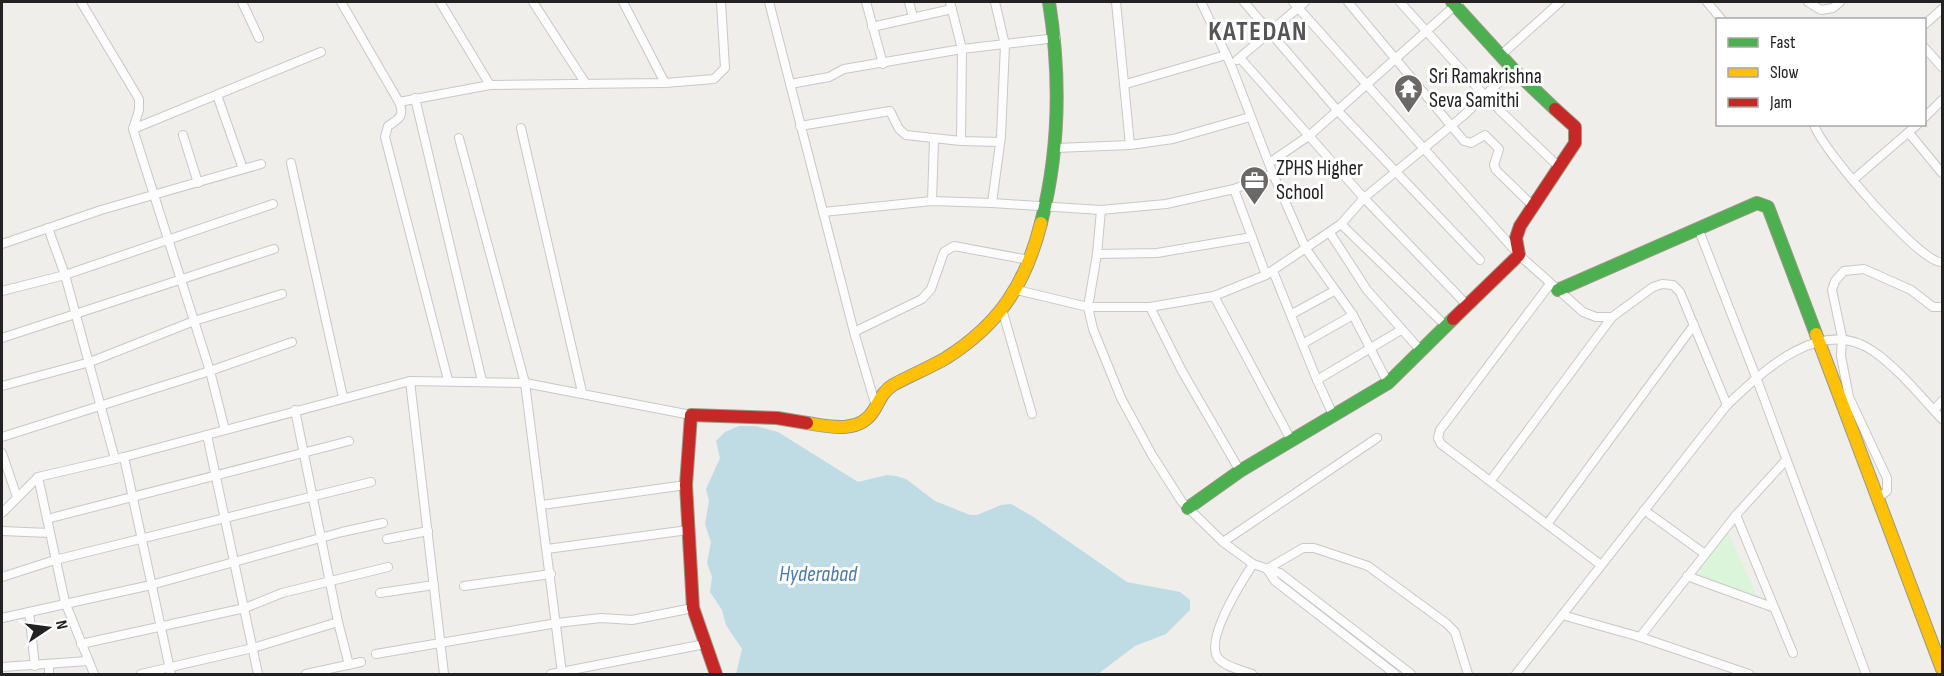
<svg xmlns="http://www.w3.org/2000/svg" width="1944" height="676" viewBox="0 0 1944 676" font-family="'Sofia Sans Condensed',sans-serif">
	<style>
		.park { fill: #daf5da }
		.water { fill: #bfdbe3 }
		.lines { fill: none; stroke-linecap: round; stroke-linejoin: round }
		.street-casing { stroke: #c9c8c7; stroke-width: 10 }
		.fast-casing { stroke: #999a82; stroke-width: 14 }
		.slow-casing { stroke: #999a82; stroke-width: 14 }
		.jam-casing { stroke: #999a82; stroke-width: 14 }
		.street { stroke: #fdfcfc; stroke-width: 8 }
		.fast { stroke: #4caf50; stroke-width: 12 }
		.slow { stroke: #ffc107; stroke-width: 12 }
		.jam { stroke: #c62828; stroke-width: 12 }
		.labels { text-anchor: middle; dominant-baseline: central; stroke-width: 6; stroke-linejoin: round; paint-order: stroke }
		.poi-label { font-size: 21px; fill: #222; stroke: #fff; text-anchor: start }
		.water-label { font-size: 22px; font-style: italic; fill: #4a7aab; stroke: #fff }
		.district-label { font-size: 27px; font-weight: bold; letter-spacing: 1.5px; fill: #555; stroke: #fff }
	</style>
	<rect width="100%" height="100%" fill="#f0eeeb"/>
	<path class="park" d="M1727,530L1761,605L1689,577Z"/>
	<path class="water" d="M739,426H756L778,432L858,482L887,475L896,476L906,479L935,501L970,515H977L1001,505L1011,504L1032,516L1127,582L1180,592L1190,600V610L1166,634L1135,646L1098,674H736L742,649L726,625L722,610L710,592L712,577L707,563L711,542L705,524L709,501L706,489L720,458L716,441L725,432Z"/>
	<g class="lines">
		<defs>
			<g id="street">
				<path d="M81,2L139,99V110L133,129L210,371L225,430"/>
				<path d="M242,2L259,38"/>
				<path d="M341,2L399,102"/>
				<path d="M440,2L490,85"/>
				<path d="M533,2L586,84"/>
				<path d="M623,2L665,83"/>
				<path d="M769,2L854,332L875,403"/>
				<path d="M866,2L883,64"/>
				<path d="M909,2L913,17"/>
				<path d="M950,2L962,49L961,141L1000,142"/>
				<path d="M1116,2L1130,145"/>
				<path d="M1201,2L1231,65L1273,174L1306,249L1353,315L1388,383"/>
				<path d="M1244,2L1337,110L1480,260"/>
				<path d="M1293,2L1519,255L1583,312L1596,317H1612"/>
				<path d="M1348,2L1464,141L1471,143L1485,135L1499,149L1494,165L1496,170L1533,206"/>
				<path d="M1400,2L1485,96L1559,167"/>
				<path d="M1707,2L1722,20"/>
				<path d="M1808,2L1821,10L1833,8L1840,2"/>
				<path d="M1924,25L1942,9"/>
				<path d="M872,27L952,9"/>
				<path d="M1924,47L1942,67"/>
				<path d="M1501,55L1560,2"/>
				<path d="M1240,58L1364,198L1467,305"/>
				<path d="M1237,60L1305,2"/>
				<path d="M790,84L829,77L844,69L962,49L1056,38"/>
				<path d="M1126,84L1226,55"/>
				<path d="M217,95L243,169"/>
				<path d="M415,98L482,381"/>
				<path d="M1924,118L1942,100"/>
				<path d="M1814,124C1819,147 1922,265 1942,262"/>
				<path d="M800,126L890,111L899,129L906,135L961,141"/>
				<path d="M521,128L582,392"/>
				<path d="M133,129L321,52"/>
				<path d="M1909,133L1942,173"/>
				<path d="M183,135L198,183"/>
				<path d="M459,138L525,383L562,673"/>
				<path d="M1056,148L1130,145L1173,139L1250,117"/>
				<path d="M291,163L343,397"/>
				<path d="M1269,163L1310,135L1459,2"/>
				<path d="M1853,180L1918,124"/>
				<path d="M1234,189L1266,275"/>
				<path d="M932,201L934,140"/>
				<path d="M992,203L1101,210L1166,204L1234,189L1273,174"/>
				<path d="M1101,210L1097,254L1088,307L1093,329L1121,398L1152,455L1182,502L1223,542L1253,564L1280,573L1411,674"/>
				<path d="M823,212L932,201L992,203L1001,136L1005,45L995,2"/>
				<path d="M1341,224L1446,326"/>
				<path d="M48,228L65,275L115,459"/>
				<path d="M1698,228L1756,377L1866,674"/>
				<path d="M1330,233L1367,290L1422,352"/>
				<path d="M2,244L101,210L261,164"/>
				<path d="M1097,254L1157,253L1252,237"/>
				<path d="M1273,271L1317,380L1334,417"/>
				<path d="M1550,284L1440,430L1438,438L1441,444L1601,565"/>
				<path d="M1017,290L1088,307H1150L1214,296L1266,275L1341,224L1364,198L1463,116L1513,69"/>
				<path d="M2,291L65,275L273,204"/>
				<path d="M1214,296L1291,440"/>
				<path d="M1150,307L1182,371L1240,471"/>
				<path d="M1002,309L1032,414"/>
				<path d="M1292,314L1334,291"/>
				<path d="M854,332L922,299L931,289L944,252L954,246L1029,260"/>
				<path d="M2,338L274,249"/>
				<path d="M1304,343L1353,315"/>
				<path d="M448,380L385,137L388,126C399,119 405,116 399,102L490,85L665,83L714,79L725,68L721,2"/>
				<path d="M1317,380L1401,330"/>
				<path d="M410,381L444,674"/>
				<path d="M2,386L90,362L194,321L282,294"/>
				<path d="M295,410L338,622L349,665"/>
				<path d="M1934,410L1942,401"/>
				<path d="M207,435L258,674"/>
				<path d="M2,437L210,371L292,342"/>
				<path d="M2,453L17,497"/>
				<path d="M124,457L171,674"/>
				<path d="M38,477L65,602L94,674"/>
				<path d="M1491,480L1612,317L1653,287L1662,284L1673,285L1680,292L1727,405"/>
				<path d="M1877,499L1887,491V478L1849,397L1841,356L1842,337L1832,290L1835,281L1844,271L1864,269L1911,290L1933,307H1942"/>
				<path d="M542,505L686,485"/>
				<path d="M1644,510L1705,554"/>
				<path d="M2,513L38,477L124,457L410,381L525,383L691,415"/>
				<path d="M1736,515L1793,653"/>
				<path d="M47,519L349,441"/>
				<path d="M1548,523L1694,325"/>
				<path d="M2,531L49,533"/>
				<path d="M387,539L428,531"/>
				<path d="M1223,542L1377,438"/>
				<path d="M547,549L688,530"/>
				<path d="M1267,569L1303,548H1314L1368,566L1446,623L1455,632L1468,674"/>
				<path d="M1267,569L1275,581L1395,674"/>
				<path d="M1687,576L1772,607"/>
				<path d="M2,577L55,560L371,482"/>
				<path d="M464,586L551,574"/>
				<path d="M380,593L434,585"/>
				<path d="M29,612L35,666"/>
				<path d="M1562,615L1640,637L1749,674"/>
				<path d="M2,618L151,585L342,532L383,523"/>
				<path d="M1640,637L1736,515L1786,460"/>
				<path d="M81,644L245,608L282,593L388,567"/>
				<path d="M376,654L557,623L601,618L632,620L693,608"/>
				<path d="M49,665V674"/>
				<path d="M2,667L88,661"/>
				<path d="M141,674L253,648L338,622"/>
				<path d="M306,674L361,662"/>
				<path d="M551,674L705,644"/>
				<path d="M1252,674C1242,670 1225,667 1218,658C1204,640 1242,581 1253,564"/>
				<path d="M1516,674L1727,405C1763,371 1821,315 1873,351C1899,369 1921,397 1942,419"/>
			</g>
			<g id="fast">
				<path d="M1452,2L1513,69L1555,109"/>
				<path d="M1041,223C1060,149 1061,77 1049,2"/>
				<path d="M1558,290L1757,203L1768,207L1816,334"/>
				<path d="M1188,508L1240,471L1388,383L1453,319"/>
			</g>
			<g id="slow">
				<path d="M1816,334L1942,669"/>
				<path d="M807,423C830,427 860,434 874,410C880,400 883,391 893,385C911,375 929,368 946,358C1000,324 1026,283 1041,223"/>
			</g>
			<g id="jam">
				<path d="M1453,319L1519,255L1516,238L1520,226L1575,143V127L1555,109"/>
				<path d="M716,674L693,608L686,485L691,415L777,418L807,423"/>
			</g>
		</defs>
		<use href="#street" class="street-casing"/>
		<use href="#fast" class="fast-casing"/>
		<use href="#slow" class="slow-casing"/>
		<use href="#jam" class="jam-casing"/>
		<use href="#street" class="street"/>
		<use href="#fast" class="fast"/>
		<use href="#slow" class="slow"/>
		<use href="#jam" class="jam"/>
	</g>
	<defs>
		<symbol id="temple-pin" viewBox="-11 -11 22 30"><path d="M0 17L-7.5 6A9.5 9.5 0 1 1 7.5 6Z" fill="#6a6968" stroke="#fff"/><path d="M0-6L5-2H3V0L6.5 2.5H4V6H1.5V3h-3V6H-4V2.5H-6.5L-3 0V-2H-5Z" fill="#fff"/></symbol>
		<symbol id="office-pin" viewBox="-11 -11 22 30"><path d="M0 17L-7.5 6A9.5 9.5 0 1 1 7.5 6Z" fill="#6a6968" stroke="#fff"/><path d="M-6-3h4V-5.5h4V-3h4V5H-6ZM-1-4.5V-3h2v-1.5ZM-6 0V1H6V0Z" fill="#fff"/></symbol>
	</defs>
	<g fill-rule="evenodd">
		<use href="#temple-pin" x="1392" y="72" width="33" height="45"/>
		<use href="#office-pin" x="1238" y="164" width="33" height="45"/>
	</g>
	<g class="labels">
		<g class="poi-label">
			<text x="1429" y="76">Sri Ramakrishna<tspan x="1429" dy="24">Seva Samithi</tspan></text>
			<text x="1276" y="168">ZPHS Higher<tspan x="1276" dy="24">School</tspan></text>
		</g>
		<g class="water-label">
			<text x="818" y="574">Hyderabad</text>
		</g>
		<g class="district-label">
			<text x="1258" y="32">KATEDAN</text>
		</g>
	</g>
	<rect width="1944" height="676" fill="none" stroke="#222222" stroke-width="6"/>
	<rect x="1716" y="18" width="210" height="108" fill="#ffffff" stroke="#a7a7a7" stroke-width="1.5"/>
	<rect x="1728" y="38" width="30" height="9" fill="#4caf50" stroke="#a7a7a7" stroke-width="1.5"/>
	<text x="1770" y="48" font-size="18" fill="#222222">Fast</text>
	<rect x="1728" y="68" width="30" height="9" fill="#ffc107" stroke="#a7a7a7" stroke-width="1.5"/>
	<text x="1770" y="78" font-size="18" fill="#222222">Slow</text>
	<rect x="1728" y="98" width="30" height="9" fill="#c62828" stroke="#a7a7a7" stroke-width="1.5"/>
	<text x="1770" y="108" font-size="18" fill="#222222">Jam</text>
	<g transform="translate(48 628) rotate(77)" stroke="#ffffff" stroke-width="4.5" paint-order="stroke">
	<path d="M0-4.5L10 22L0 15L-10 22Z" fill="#222222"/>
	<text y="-9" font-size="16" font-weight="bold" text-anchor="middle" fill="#222222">N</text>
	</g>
</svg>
